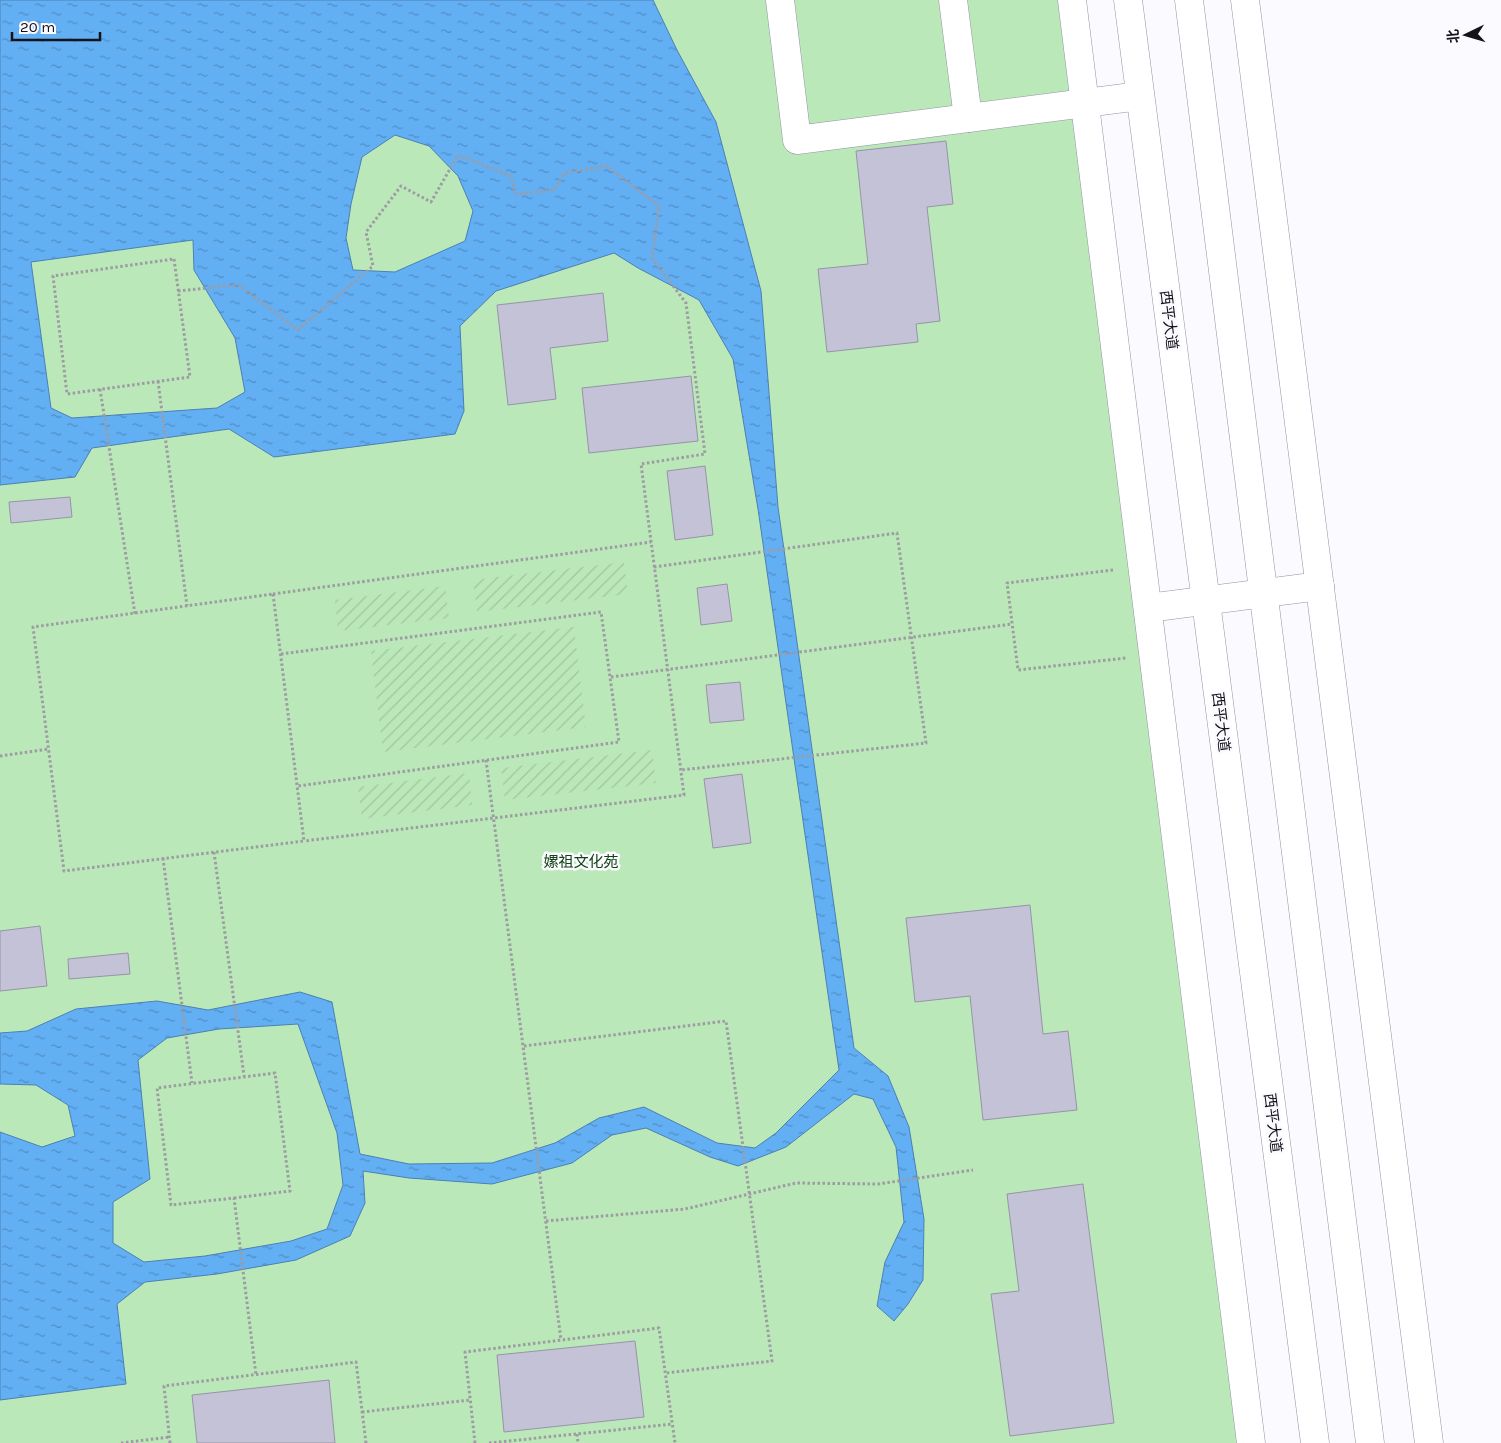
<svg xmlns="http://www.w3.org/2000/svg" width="1501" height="1443" viewBox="0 0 1501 1443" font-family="Karla,'Noto Sans SC',sans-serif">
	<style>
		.park { fill: #bbe8b9 }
		.garden { fill: url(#garden-furrows) }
		.water { fill: url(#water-ripples); stroke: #4b80b3; fill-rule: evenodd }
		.building { fill: #c4c2d6; stroke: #9694a7 }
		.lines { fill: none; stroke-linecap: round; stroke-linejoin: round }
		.minor-casing { stroke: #9492a5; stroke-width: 29 }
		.secondary-casing { stroke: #9492a5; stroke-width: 29 }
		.path { stroke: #9d9ca2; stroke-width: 3; stroke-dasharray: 2.5 2.5; stroke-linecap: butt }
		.minor { stroke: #fff; stroke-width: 28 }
		.secondary { stroke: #fff; stroke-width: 28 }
		.labels { text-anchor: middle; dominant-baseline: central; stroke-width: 5; stroke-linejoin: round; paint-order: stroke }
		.street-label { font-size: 15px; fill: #14131a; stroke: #fbfaff }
		.park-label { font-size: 15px; fill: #114313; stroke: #fbfaff }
	</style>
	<defs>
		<pattern id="garden-furrows" width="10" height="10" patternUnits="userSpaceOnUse" patternTransform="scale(1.25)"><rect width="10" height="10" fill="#bbe8b9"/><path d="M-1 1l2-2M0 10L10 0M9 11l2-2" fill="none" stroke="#a0c69e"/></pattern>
		<pattern id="water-ripples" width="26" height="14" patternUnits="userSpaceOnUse" patternTransform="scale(1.25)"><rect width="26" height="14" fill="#63aff4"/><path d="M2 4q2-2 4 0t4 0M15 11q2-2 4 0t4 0" fill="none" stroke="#508dc5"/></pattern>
	</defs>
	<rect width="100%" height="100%" fill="#fbfaff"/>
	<path class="park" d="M0,0H1059L1240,1443H0Z"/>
	<g class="garden">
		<path d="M624,562L628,594L477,612L473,580Z"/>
		<path d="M445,586L449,618L338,631L335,600Z"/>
		<path d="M574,627L586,727L383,752L371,651Z"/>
		<path d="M652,750L656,783L505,800L501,768Z"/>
		<path d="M469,773L472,805L362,819L358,787Z"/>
	</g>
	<path class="water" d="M0,0H653L677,50L716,122L761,291L778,507L854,1048L888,1076L909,1127L924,1219L923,1280L908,1304L894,1321L877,1306L885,1262L904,1222L896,1147L873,1099L854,1094L786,1147L738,1166L710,1157L646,1128L612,1135L572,1163L492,1184L409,1178L363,1171L365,1203L350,1236L296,1260L217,1274L145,1282L117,1304L126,1384L0,1400V1132L42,1147L75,1136L68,1105L36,1085L0,1084V1033L27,1031L76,1009L157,1001L208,1010L300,992L332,1002L360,1154L409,1164L492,1163L555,1143L599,1118L644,1107L717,1143L755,1148L776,1133L839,1070L758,509L733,359L699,300L638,268L614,253L496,291L460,326L464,411L455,434L274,457L229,429L92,448L75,477L0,485ZM395,135L429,146L458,176L473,211L465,241L395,272L353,270L346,238L351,204L362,157ZM193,240L194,270L235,338L245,392L217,408L72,418L51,408L31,262ZM298,1024L337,1133L343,1185L327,1229L291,1241L205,1256L144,1262L113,1243V1202L150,1179L138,1060L167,1038L219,1029Z"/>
	<g class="building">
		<path d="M946,141L953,204L927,207L940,321L916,324L918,342L827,352L818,269L868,264L856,151Z"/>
		<path d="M603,293L608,341L550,348L556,399L508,405L497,305Z"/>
		<path d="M691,376L698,441L589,453L582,388Z"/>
		<path d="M705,466L713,535L675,540L667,471Z"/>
		<path d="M70,497L72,517L11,523L9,502Z"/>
		<path d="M727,584L732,621L701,625L697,588Z"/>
		<path d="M740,682L744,720L710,723L706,685Z"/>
		<path d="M742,774L751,843L713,848L704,779Z"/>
		<path d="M1030,905L1043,1034L1068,1031L1077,1110L983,1120L970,996L915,1002L906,918Z"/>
		<path d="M40,926L47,986L0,991V931Z"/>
		<path d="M128,953L130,974L69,979L68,959Z"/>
		<path d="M1083,1184L1114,1423L1010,1436L991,1294L1019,1291L1007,1194Z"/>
		<path d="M635,1341L644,1417L504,1432L497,1355Z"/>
		<path d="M329,1380L335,1443H197L192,1395Z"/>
	</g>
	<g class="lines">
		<defs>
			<g id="minor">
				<path d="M780,0L797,140L1140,96"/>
				<path d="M953,0L968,118"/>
				<path d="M1072,0L1251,1443"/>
				<path d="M1245,0L1429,1443"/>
				<path d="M1148,608L1320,586"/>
			</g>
			<g id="secondary">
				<path d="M1128,0L1315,1443"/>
				<path d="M1189,0L1370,1443"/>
			</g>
		</defs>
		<use href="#minor" class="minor-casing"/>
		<use href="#secondary" class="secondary-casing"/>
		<g class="path">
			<path d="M174,259L190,377L67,394L53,276Z"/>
			<path d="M178,291L239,285L298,330L373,266L366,232L401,186L431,202L458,155L511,176L516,194L554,190L564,173L607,166L659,206L652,258L686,303L705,454L641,464L684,795L304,841"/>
			<path d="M158,381L187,606"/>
			<path d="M100,389L135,614"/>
			<path d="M654,567L897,533L926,743L681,770"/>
			<path d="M1113,570L1007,583L1018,670L1126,658"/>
			<path d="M273,594L304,841L64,871L33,627Z"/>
			<path d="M273,594L651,542"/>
			<path d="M281,654L601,612L619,742L298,786"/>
			<path d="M611,677L1012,624"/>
			<path d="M0,756L49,749"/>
			<path d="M486,760L561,1340"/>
			<path d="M214,852L244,1076"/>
			<path d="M163,858L192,1083"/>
			<path d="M524,1046L726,1021L772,1361L666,1373"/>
			<path d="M234,1198L290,1191L275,1073L157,1088L171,1205L234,1198L256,1375"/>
			<path d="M546,1221L685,1209L796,1183L878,1184L973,1170"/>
			<path d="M362,1412L470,1400"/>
			<path d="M577,1434L578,1443"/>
			<path d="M121,1443L170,1437"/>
			<path d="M170,1443L164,1386L356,1362L366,1443"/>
			<path d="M475,1443L465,1352L659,1328L675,1443"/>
			<path d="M489,1443L673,1424"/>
		</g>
		<use href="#minor" class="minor"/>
		<use href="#secondary" class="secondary"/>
	</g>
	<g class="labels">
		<g class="street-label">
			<text transform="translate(1169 320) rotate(83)">西平大道</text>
			<text transform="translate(1221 722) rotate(83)">西平大道</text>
			<text transform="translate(1273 1123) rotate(83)">西平大道</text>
		</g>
		<g class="park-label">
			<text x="581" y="862">嫘祖文化苑</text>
		</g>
	</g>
	<g transform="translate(1466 35) rotate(265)" stroke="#fbfaff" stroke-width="4" paint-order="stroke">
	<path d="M0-4L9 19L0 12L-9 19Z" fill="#14131a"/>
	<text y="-8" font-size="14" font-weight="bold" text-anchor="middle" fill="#14131a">北</text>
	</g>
	<path d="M12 32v8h88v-8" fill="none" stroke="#14131a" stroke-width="2.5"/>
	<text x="20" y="32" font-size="15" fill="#14131a" stroke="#fbfaff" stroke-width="4" paint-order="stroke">20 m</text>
</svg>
